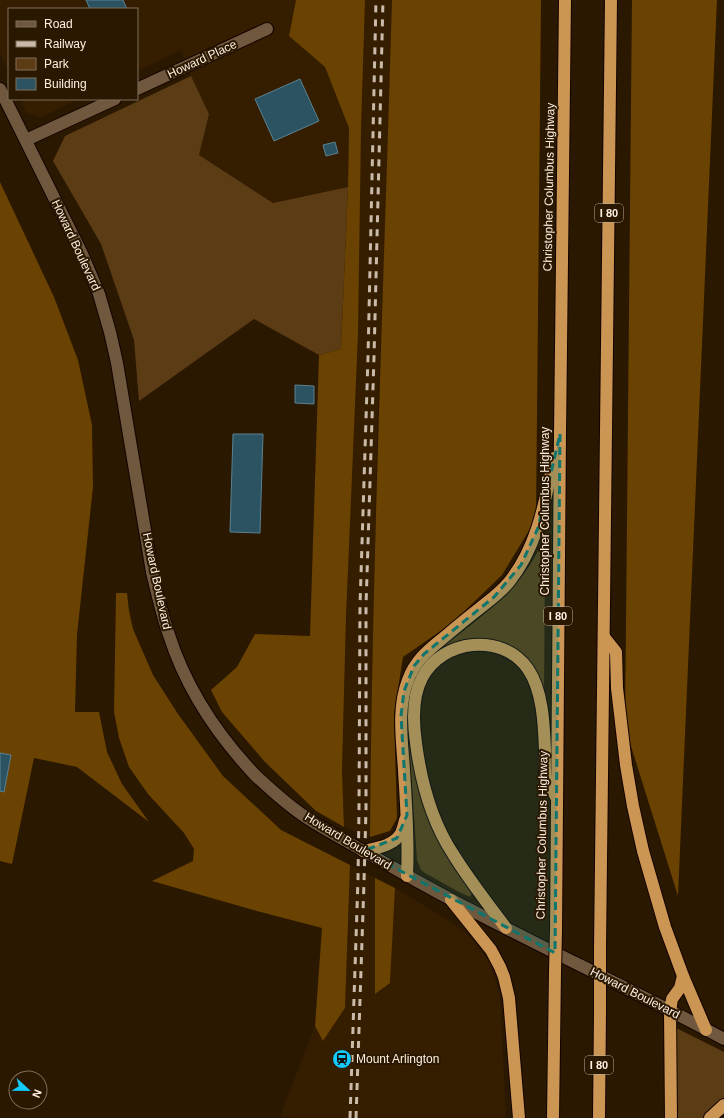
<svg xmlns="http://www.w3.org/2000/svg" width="724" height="1118" viewBox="0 0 724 1118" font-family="Arial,sans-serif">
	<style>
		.built { fill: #351d00 }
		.green { fill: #5b3c14 }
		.forest { fill: #6a4202 }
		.building { fill: #2c5361; stroke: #5a8291 }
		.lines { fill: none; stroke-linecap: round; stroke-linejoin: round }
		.street-casing { stroke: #130300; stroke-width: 14 }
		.secondary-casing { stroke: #130300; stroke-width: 14 }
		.highway-casing { stroke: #130300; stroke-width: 14 }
		.street { stroke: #6f583e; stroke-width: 12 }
		.secondary { stroke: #6f583e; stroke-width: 12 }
		.highway { stroke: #cb9553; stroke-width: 12 }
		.rail { stroke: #c9baa9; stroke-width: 3; stroke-dasharray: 7 7; stroke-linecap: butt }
		.highway-bridge-casing { stroke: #130300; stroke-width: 14; stroke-linecap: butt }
		.highway-bridge { stroke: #cb9553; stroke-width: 12 }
		.marked { fill: #0f766e; fill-opacity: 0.2; stroke: #0f766e; stroke-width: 3; stroke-dasharray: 8 5; stroke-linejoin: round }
		.labels { text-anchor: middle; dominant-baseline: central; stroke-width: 4; stroke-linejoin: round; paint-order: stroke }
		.shield { fill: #2b1800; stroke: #beae9e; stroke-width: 1 }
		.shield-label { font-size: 11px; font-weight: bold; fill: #fdefe1 }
		.street-label { font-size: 12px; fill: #fdefe1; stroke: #2b1800 }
		.poi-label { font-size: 12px; fill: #fdefe1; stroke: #2b1800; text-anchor: start }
	</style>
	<rect width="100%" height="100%" fill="#2b1800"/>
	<g class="built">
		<path d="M0,0H296L289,36L325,67L349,128L348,187L273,203L198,155L209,114L191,76L181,50L137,71V9H9V74L0,54Z"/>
		<path d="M365,0H392L386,219L378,402L371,739L370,837L344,827L342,770Z"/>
		<path d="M20,99H79L41,117L26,113Z"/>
		<path d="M350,865L375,878V920L390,982L395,888L451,922L470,937L490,963L500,994L506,1118H294L280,1116L315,1026L324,1040L345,1008Z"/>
	</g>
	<g class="green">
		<path d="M191,76L209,114L199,155L273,203L348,187L341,349L319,355L254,319L139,401L134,340L101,244L53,161L65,136Z"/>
		<path d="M540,547L545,548L544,702L535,671L475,639L464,641L452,645L439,651L409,722L455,867L472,893L470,897L459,892L425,873L421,870L417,860C415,831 413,802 411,772C409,743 401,704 415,677C425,658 442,647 458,635C492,608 520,588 540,547Z"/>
		<path d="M676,1028L724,1052V1097L703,1118H677Z"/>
	</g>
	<g class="forest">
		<path d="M296,0H365L361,131L358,333L346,618L342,770L344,827L316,811L265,762L222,712L211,690L237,667L255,634L310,636L319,355L341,349L348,187L349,128L325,67L289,36Z"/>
		<path d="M392,0H541L536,519L502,575L452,623L403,657L394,714L397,818L390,831L370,837C372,558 384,279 392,0Z"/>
		<path d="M632,0H717L678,896L625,727Z"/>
		<path d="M0,182L54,297L78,360L92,425L93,487L77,635L75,712H99L107,752L122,784L149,822L77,767L34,758L12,864L0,861Z"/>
		<path d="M116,593H127L129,611L133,629L153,675L178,714L223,776L281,830L350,865L345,1008L323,1041L315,1026L322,928L257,911L152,881L193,861L194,849L184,833L148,794L129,767L119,738L114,712Z"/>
		<path d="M375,878L395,888L390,983L375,994Z"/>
	</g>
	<g class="building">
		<path d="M86,0H123L127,9H90Z"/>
		<path d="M300,79L319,121L274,141L255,99Z"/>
		<path d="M335,142L338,153L326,156L323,145Z"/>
		<path d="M295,385L314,386V404L295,403Z"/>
		<path d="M233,434H263L260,533L230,532Z"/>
		<path d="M0,753L11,755L4,792L0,791Z"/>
	</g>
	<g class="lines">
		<defs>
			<g id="street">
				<path d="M137,89L267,29"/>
				<path d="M26,140L115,99"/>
			</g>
			<path id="secondary" d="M0,89L82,254L99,294L110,332L117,363L152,572C157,593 162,615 169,635C186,688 218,736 256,776C271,790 292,809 310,820C337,837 366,852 394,868C502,930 615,980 724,1039"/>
			<g id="highway">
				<path d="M604,637L616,652L617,688L626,765L633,806L643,851L665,927L683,976L706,1030"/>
				<path d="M363,851C376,848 394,846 401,833C403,829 404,824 405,820"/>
				<path d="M407,876C409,840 406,805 404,770C402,740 397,708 408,680C415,661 427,651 442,639C455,628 467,618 480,608C490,600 501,592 509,582C538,546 545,501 554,458"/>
				<path d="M451,900L491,950L500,967L504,977L509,998L519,1118"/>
				<path d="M506,928C488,904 469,880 453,854C432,822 421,782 416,743C413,722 412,697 422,678C442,639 502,632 528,669C543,691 544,725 545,751C545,758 544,771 546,778C549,784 553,791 556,797"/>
				<path d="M556,931L560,434L565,0"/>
				<path d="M600,948L611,0"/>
				<path d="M553,1118L555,971"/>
				<path d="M599,1118L600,1012"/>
				<path d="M671,1118L670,1011L672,999L680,988L683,976"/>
				<path d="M710,1118L724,1105"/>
			</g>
		</defs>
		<use href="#street" class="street-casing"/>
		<use href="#secondary" class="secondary-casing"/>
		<use href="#highway" class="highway-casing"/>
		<use href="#street" class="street"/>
		<use href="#secondary" class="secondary"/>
		<use href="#highway" class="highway"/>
		<g class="rail">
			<path d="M350,1118L358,879L359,810L360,606L368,357L376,0"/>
			<path d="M356,1118L364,882L366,810V606L374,357L383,0"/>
		</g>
		<defs>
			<g id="highway-bridge">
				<path d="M555,971L556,931"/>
				<path d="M600,1012V948"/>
			</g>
		</defs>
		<use href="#highway-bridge" class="highway-bridge-casing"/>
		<use href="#highway-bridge" class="highway-bridge"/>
	</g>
	<path class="marked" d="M560,434L555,953L363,851L397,838L407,815L401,716L404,691L414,666L424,654L494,597L521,565L538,528Z"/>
	<defs>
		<symbol id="station-disc" viewBox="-11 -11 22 22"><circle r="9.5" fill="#12cafb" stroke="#2b1800"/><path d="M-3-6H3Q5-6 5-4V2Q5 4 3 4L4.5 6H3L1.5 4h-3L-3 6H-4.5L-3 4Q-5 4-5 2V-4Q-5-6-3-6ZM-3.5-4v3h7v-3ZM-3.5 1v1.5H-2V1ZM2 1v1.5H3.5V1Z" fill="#111"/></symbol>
	</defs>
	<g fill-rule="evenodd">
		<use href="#station-disc" x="331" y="1048" width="22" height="22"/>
	</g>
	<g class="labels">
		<g class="shield">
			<rect x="595" y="204" width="28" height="18" rx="3"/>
			<rect x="544" y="607" width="28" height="18" rx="3"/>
			<rect x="585" y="1056" width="28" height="18" rx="3"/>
		</g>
		<g class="shield-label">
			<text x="609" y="213">I 80</text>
			<text x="558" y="616">I 80</text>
			<text x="599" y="1065">I 80</text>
		</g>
		<g class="street-label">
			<text transform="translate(202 59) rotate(-25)">Howard Place</text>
			<text transform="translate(549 187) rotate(-89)">Christopher Columbus Highway</text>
			<text transform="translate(76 245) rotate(65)">Howard Boulevard</text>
			<text transform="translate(545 511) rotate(-90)">Christopher Columbus Highway</text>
			<text transform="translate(157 581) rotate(78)">Howard Boulevard</text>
			<text transform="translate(542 835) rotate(-89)">Christopher Columbus Highway</text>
			<text transform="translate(348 841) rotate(31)">Howard Boulevard</text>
			<text transform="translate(635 993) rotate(27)">Howard Boulevard</text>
		</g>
		<g class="poi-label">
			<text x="356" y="1059">Mount Arlington</text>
		</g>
	</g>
	<rect x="8" y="8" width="130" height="92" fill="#2b1800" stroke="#7f6e5a"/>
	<rect x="16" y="21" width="20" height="6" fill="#6f583e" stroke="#7f6e5a"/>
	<text x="44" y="28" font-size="12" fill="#fdefe1">Road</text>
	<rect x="16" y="41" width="20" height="6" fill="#c9baa9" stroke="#7f6e5a"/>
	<text x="44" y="48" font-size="12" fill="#fdefe1">Railway</text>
	<rect x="16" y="58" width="20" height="12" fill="#5b3c14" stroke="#7f6e5a"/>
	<text x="44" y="68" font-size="12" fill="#fdefe1">Park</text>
	<rect x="16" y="78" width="20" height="12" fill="#2c5361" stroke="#7f6e5a"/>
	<text x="44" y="88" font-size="12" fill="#fdefe1">Building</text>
	<g transform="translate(28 1090) rotate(112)"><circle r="19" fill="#2b1800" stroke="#7f6e5a"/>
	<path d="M0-3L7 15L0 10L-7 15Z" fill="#12cafb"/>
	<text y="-6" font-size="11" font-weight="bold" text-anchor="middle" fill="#fdefe1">N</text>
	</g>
</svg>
